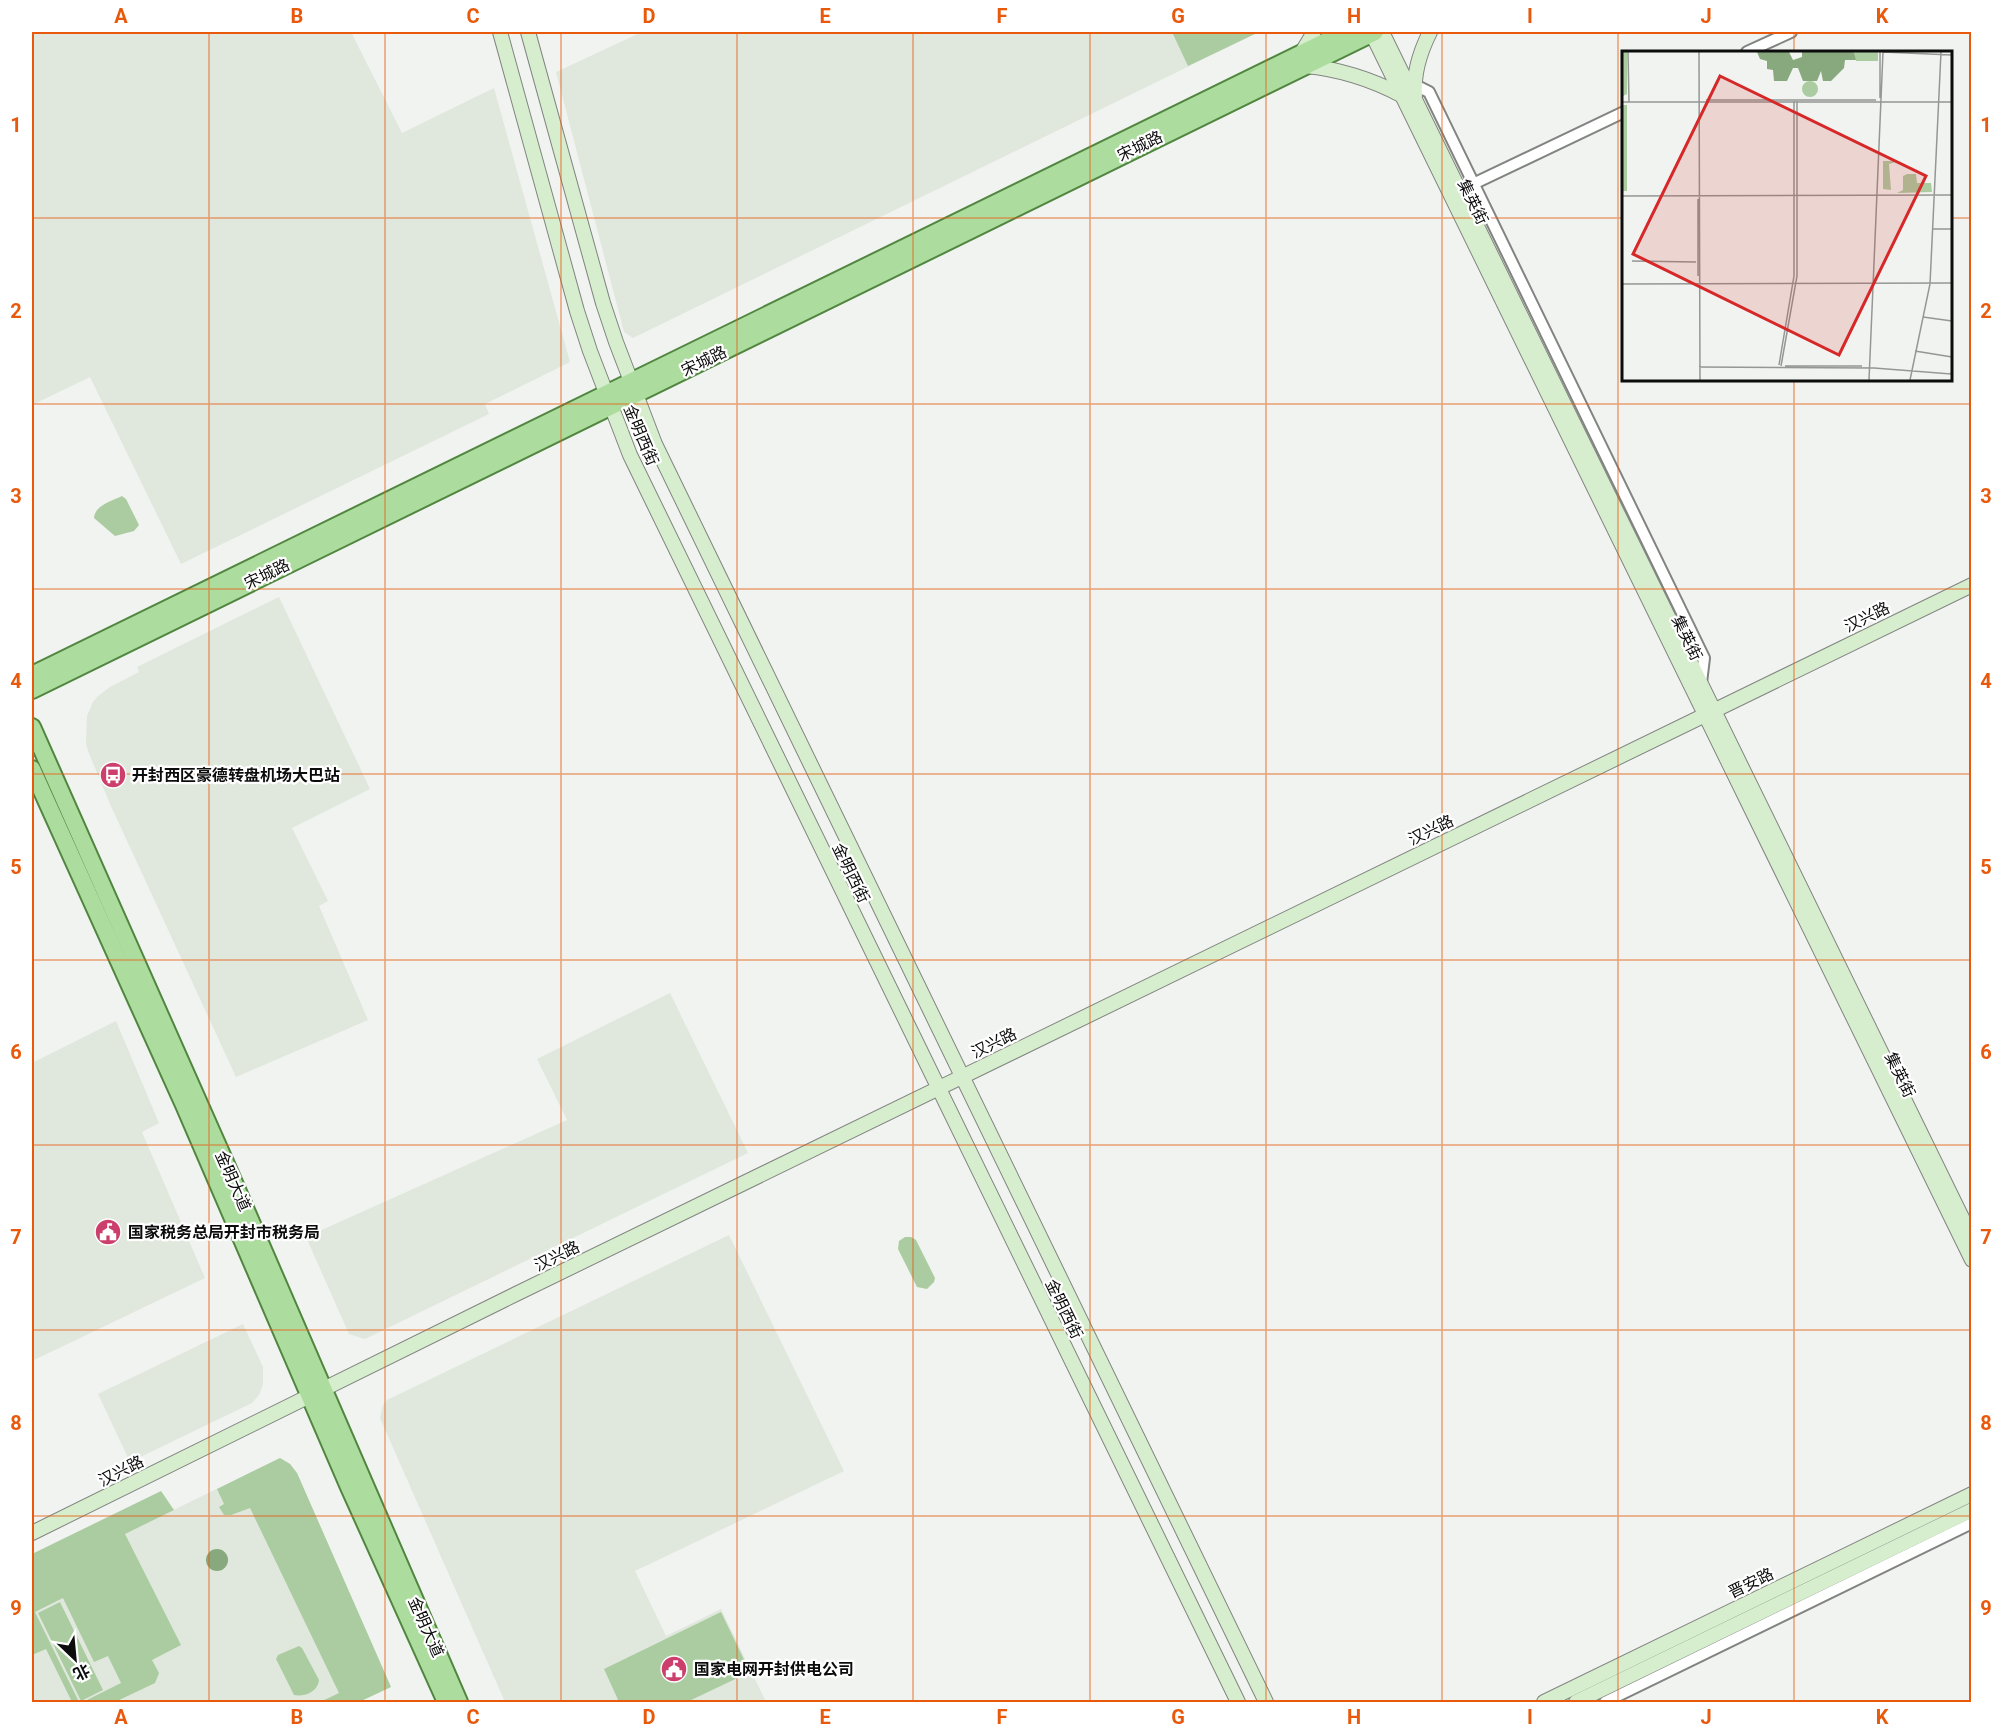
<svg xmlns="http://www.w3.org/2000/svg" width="2003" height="1734" viewBox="0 0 2003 1734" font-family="Roboto,'Noto Sans SC',sans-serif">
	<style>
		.built { fill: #e0e8dd }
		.green { fill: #abcca1 }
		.water { fill: #87a97d }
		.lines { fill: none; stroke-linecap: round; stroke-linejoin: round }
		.street-casing { stroke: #828481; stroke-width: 14 }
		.secondary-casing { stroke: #828481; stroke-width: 16 }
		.primary-casing { stroke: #518640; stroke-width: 20 }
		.street { stroke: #fff; stroke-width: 10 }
		.secondary { stroke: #d6eece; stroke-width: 14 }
		.primary { stroke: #addd9e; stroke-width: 16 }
		.grid { fill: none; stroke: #e8590c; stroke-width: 1.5; stroke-opacity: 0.55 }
		.labels { text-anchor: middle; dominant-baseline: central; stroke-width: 4.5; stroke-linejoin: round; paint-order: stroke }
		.street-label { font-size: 16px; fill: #0b0c0b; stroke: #fff }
		.poi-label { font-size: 16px; font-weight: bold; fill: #0b0c0b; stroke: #fff; text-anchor: start }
		.inset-road { fill: none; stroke: #949794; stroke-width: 1.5 }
		.view { fill: #d62828; fill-opacity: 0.15; stroke: #d62828; stroke-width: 3 }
		.inset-edge { fill: none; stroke: #0b0c0b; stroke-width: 3 }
		.neatline { fill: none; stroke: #e8590c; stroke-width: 2 }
		.grid-label { font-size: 20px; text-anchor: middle; font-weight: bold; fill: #e8590c }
	</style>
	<rect width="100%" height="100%" fill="#f0f3ef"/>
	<g class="built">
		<path d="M32,32H351L402,133L494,88L570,362L485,404L489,414L181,564L90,377L32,405Z"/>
		<path d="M642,32H1259L633,338L624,332L556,72Z"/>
		<path d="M279,597L370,789L292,828L328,901L319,906L368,1020L236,1077L110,804L88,751L86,743L87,716L93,702L98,696L110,687L139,672L137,667Z"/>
		<path d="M670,993L748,1153L365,1339L349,1334L306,1237L567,1120L537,1059Z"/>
		<path d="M116,1021L159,1123L142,1132L205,1278L32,1361V1063Z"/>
		<path d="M729,1235L844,1471L635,1571L666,1636L721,1609L766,1702H505L380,1418L383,1405L387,1400Z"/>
		<path d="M243,1324L263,1367V1384L259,1395L252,1403L130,1462L98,1394Z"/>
		<path d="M280,1458L290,1464L297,1473L391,1687L359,1702H32V1579Z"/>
	</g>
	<g class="green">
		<path d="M1172,32H1259L1188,66Z"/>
		<path d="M122,496L126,499L139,525L134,531L115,536L94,518C95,505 112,501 122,496Z"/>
		<path d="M905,1237H911L916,1240L935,1278L934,1282L927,1289L917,1287L898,1249L899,1241Z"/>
		<path d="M280,1458L290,1464L297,1473L391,1687L359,1702H320L339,1693L250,1508L231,1515H224L219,1507L224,1504L217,1489Z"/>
		<path d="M161,1491L174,1510L125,1534L181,1645L152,1660L159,1673L155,1683L115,1702H83L121,1683L108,1656L94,1662L63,1598L35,1612L79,1702H72L46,1649L32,1655V1554Z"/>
		<path d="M60,1602L103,1690L81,1701L38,1613Z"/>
		<path d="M721,1612L750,1672L687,1702H619L604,1669Z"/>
		<path d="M299,1646L302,1648L319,1680C318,1692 304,1697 294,1695L276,1659L278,1655Z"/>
	</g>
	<circle class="water" cx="217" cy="1560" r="11"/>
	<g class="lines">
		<defs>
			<g id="street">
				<path d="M1747,52L1791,32"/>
				<path d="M1411,83L1429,92L1704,658L1701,683"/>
				<path d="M1473,184L1624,112"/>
				<path d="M1605,1702L1972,1523"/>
			</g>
			<g id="secondary">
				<path d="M500,32L577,311L590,351L630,455L1238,1702"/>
				<path d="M528,32L603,303L616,342L655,444L1266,1702"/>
				<path d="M1371,32L1972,1260"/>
				<path d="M1382,32L1972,1238"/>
				<path d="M1302,52L1314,32"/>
				<path d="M1305,66C1340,69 1373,80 1403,96"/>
				<path d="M1415,96C1413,74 1420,52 1430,32"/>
				<path d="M32,1533L516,1294L1972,585"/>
				<path d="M1544,1702L1972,1494"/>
				<path d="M1576,1702L1972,1510"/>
			</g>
			<g id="primary">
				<path d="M32,675L1345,32"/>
				<path d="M32,690L1375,32"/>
				<path d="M32,727L225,1162L459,1702"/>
				<path d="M32,769L184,1105L349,1487L446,1702"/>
			</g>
		</defs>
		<use href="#street" class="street-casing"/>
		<use href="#secondary" class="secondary-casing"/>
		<use href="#primary" class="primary-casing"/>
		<use href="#street" class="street"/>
		<use href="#secondary" class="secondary"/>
		<use href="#primary" class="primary"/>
	</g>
	<path class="grid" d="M209,32V1702M385,32V1702M561,32V1702M737,32V1702M913,32V1702M1090,32V1702M1266,32V1702M1442,32V1702M1618,32V1702M1794,32V52M32,218H1624M1950,218H1972M1794,380V1702M32,404H1972M32,589H1972M32,774H1972M32,960H1972M32,1145H1972M32,1330H1972M32,1516H1972"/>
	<defs>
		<symbol id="bus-disc" viewBox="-11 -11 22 22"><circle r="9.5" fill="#cc3e6c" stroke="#fff"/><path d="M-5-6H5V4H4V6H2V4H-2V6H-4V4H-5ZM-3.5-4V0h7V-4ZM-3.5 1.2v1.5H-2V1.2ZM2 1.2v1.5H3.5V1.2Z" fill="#fff"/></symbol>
		<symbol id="civic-disc" viewBox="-11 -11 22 22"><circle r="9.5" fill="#cc3e6c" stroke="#fff"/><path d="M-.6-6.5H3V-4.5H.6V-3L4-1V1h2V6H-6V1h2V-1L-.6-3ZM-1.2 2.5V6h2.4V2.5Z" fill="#fff"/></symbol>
	</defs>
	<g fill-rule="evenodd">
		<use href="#bus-disc" x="98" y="760" width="30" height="30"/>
		<use href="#civic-disc" x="93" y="1217" width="30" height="30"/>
		<use href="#civic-disc" x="659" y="1654" width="30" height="30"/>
	</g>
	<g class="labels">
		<g class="street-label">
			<text transform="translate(1140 146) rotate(-26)">宋城路</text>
			<text transform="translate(1473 202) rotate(64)">集英街</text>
			<text transform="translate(704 361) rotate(-26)">宋城路</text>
			<text transform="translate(641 435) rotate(67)">金明西街</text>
			<text transform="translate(267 574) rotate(-26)">宋城路</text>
			<text transform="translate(1867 617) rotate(-26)">汉兴路</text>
			<text transform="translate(1687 638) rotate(64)">集英街</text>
			<text transform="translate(1431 830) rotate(-26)">汉兴路</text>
			<text transform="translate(851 873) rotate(64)">金明西街</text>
			<text transform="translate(994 1043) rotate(-26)">汉兴路</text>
			<text transform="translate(1900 1075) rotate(64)">集英街</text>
			<text transform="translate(233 1181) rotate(66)">金明大道</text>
			<text transform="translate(557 1256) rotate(-26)">汉兴路</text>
			<text transform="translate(1064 1309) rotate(64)">金明西街</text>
			<text transform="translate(121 1471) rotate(-27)">汉兴路</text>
			<text transform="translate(1751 1583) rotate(-26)">晋安路</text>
			<text transform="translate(426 1627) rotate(66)">金明大道</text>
		</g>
		<g class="poi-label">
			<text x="132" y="775">开封西区豪德转盘机场大巴站</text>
			<text x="128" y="1232">国家税务总局开封市税务局</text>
			<text x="694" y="1669">国家电网开封供电公司</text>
		</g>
	</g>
	<g transform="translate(1622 51)">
		<rect width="330" height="330" fill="#f0f3ef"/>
		<path d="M0,1H5V43L1,45ZM232,1H256V10H234ZM180 38a8 8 0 1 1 16 0a8 8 0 1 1-16 0ZM0,54H5V140H0ZM261,110H277L267,113L269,139L261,138ZM285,123H294L295,132H309L310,141L275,142L281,139V125Z" fill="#abcca1"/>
		<path d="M135,1H167L171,9L180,6V1H232L234,9H223L222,17L209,30H201L199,20L195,30H181L176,17H171L165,30H152L151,19L145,18V10L138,8Z" fill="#87a97d"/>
		<path class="inset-road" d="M6,1L7,51M77,1L78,329M261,1L330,4M258,47V1M84,49H254M0,51H330M0,145L330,144M76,148V225M311,178H330M10,210L74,211M0,233L330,232M301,266L330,270M293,300L330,306M157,314L172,225V50M159,315L175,225V50M163,315H240M77,316L252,317L329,323L330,319M247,329L261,1M288,329L308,233L319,1"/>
		<path class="view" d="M98,25L304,125L217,304L11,203Z"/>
		<rect width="330" height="330" class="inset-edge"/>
	</g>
	<rect width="2003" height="1734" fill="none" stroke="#ffffff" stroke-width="66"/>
	<g transform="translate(75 1659) rotate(154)" stroke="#ffffff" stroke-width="4.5" paint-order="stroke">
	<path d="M0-4.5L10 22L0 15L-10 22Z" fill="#0b0c0b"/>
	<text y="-9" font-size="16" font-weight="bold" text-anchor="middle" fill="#0b0c0b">北</text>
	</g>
	<rect x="33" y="33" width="1937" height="1668" class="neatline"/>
	<g class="grid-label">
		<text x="121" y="23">A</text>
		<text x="297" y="23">B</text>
		<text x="473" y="23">C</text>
		<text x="649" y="23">D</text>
		<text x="825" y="23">E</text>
		<text x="1002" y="23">F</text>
		<text x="1178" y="23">G</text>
		<text x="1354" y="23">H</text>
		<text x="1530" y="23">I</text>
		<text x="1706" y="23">J</text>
		<text x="1882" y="23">K</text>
		<text x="16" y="132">1</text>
		<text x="1986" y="132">1</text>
		<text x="16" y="318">2</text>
		<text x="1986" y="318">2</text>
		<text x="16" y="503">3</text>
		<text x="1986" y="503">3</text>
		<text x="16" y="688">4</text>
		<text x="1986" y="688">4</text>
		<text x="16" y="874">5</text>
		<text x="1986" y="874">5</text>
		<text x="16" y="1059">6</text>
		<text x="1986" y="1059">6</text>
		<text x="16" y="1244">7</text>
		<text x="1986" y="1244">7</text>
		<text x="16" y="1430">8</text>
		<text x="1986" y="1430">8</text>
		<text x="16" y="1615">9</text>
		<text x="1986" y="1615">9</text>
		<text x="121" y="1724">A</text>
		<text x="297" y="1724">B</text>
		<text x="473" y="1724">C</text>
		<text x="649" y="1724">D</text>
		<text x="825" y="1724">E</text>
		<text x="1002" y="1724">F</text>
		<text x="1178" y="1724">G</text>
		<text x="1354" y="1724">H</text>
		<text x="1530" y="1724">I</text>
		<text x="1706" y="1724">J</text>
		<text x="1882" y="1724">K</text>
	</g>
</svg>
